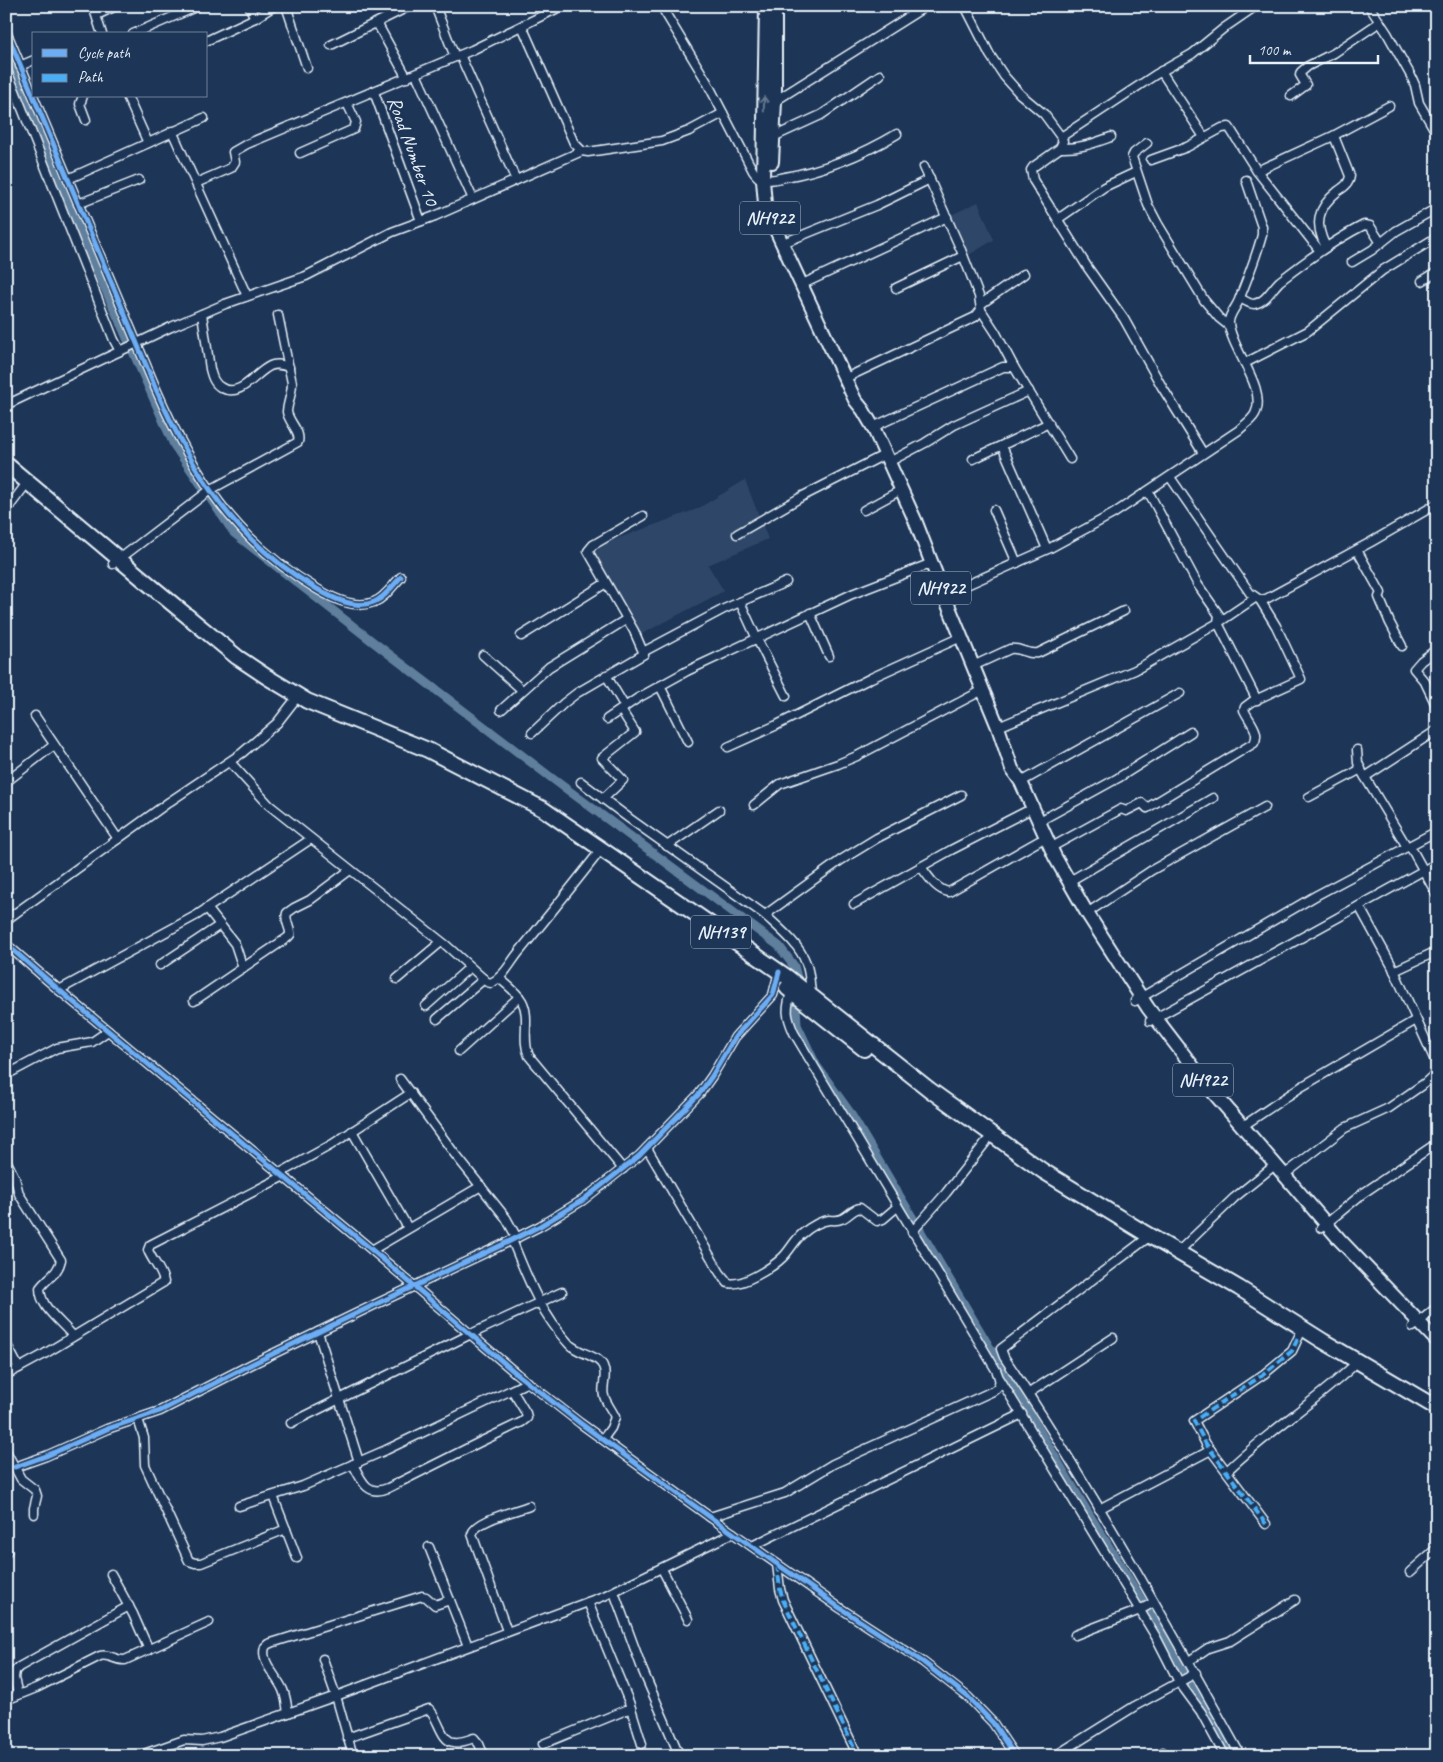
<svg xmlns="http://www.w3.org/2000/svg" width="1443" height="1762" viewBox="0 0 1443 1762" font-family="Caveat,sans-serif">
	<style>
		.built { fill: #2e4668 }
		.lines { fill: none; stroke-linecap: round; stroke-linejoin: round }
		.canal { stroke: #5e7f9d; stroke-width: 9 }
		.street-casing { stroke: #e8f1f8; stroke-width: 11 }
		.primary-casing { stroke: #e8f1f8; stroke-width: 16 }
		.highway-casing { stroke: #e8f1f8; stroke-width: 18 }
		.street { stroke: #1d3557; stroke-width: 8 }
		.primary { stroke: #1d3557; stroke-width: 12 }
		.highway { stroke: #1d3557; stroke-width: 14 }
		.quiet { stroke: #49aef6; stroke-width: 4; stroke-dasharray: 8 4; stroke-linecap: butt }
		.cycleway-casing { stroke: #1d3557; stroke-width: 8 }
		.cycleway { stroke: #6dadf4; stroke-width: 5 }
		.oneway { stroke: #64778f }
		.labels { text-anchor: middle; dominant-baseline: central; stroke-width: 4.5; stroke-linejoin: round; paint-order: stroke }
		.shield { fill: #1d3557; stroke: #abb9c8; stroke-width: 1 }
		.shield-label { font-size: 19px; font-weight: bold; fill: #e8f1f8 }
		.street-label { font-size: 20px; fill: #e8f1f8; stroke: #1d3557 }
	</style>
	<rect width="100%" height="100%" fill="#1d3557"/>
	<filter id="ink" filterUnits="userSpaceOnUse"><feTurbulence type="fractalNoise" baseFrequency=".02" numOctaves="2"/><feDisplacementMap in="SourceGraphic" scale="10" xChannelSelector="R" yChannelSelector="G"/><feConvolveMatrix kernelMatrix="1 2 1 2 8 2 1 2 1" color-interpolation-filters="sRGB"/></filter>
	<g filter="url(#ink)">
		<g class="built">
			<path d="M978,202L994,240L962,259L945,218Z"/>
			<path d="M745,480L768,539L708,565L724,591L636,637L586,557L611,541L697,509Z"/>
		</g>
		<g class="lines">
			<g class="canal">
				<path d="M6,55L54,172L174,445L234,533L372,641L553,779L779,946L794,966L799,985"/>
				<path d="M796,1006L797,1025L816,1065L849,1111L1090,1516L1200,1696L1233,1756"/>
			</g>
			<defs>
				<g id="street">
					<path d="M93,6L102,34"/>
					<path d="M249,6L255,18"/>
					<path d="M286,6L307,68"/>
					<path d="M435,6L455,57"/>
					<path d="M661,6L707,82L753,171C755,174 757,177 761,179C769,181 777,179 785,177C825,170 862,155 897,134"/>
					<path d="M965,6L990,55L1004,76L1020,94L1044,114L1061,137L1063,141L1060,148L1033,167L1031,170L1033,180L1088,268L1124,319L1162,387L1203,453"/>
					<path d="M1369,6L1387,33L1411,76L1415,85L1419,103L1437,134"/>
					<path d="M97,15L116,6"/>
					<path d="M377,23L407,78"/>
					<path d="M522,26L574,143L582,151L588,152L662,141L689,131L723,113"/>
					<path d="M6,31L156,389C193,474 235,541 317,589C332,598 355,610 374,602C385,598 393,585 401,577"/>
					<path d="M133,34L198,6"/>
					<path d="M206,41L255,18L274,6"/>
					<path d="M331,45L410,6"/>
					<path d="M460,55L516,180"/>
					<path d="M20,66L34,60"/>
					<path d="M6,68L114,340L120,351"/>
					<path d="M1161,71L1204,137"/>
					<path d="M416,74L473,199"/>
					<path d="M374,92L421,221"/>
					<path d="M83,96L80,104L86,120"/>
					<path d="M127,96L148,143"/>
					<path d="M1291,96L1306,85L1300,75L1301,72L1308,66L1334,53L1380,22"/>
					<path d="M775,101L926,6"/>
					<path d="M172,131L247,296"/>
					<path d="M773,137L821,115L880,75"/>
					<path d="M1061,137L1155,75L1192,54L1224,28L1256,6"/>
					<path d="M1147,143L1134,153L1132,157L1148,205L1158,224L1204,300L1219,318L1229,326"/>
					<path d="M1060,148C1079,149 1094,143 1111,137"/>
					<path d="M300,153L354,129L356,122L347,103"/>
					<path d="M1151,160L1187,147L1222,128L1229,127L1257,171L1320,251"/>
					<path d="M1257,171L1331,137L1389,106"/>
					<path d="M68,179L204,118"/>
					<path d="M196,183L231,168L235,162L233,152L247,144L472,50L562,6"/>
					<path d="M78,204L139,180"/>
					<path d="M1058,219L1104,187L1136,172"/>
					<path d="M788,241L877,205L930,179"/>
					<path d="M1326,247C1314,224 1317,208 1338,191C1344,187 1349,184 1350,176L1334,136"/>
					<path d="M1352,262L1372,250L1396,231L1437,208"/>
					<path d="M1422,281L1437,272"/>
					<path d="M807,282L947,217"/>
					<path d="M896,288L963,256"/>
					<path d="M1240,298C1244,300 1249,304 1254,304C1266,302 1272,288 1280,281C1307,260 1334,240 1364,225L1370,226L1381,243"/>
					<path d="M981,304L1024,274"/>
					<path d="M981,310L996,333L1014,367"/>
					<path d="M202,314L210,369C212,377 214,384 222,388C241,398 255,373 270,366C276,363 282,365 289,367"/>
					<path d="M1245,363L1308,331L1383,270L1437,237"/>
					<path d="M852,375L975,317L981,310L979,296L961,250L924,167"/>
					<path d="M6,405L171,327L225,304L306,276L392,232L435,216L582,151"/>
					<path d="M873,427L1003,367H1014L1070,459"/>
					<path d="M1002,446L1047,549"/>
					<path d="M973,459L1049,423"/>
					<path d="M889,462L925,443L954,425L1029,391"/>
					<path d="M1170,477L1250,593L1260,600L1266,599L1371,542L1437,504"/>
					<path d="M1148,491L1198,585L1219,615L1218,623L1257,700"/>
					<path d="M864,510L901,490"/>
					<path d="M994,510L1017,563"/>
					<path d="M6,511L24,487"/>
					<path d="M737,534L803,496L886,454"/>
					<path d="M1357,550L1381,593L1379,597L1390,623L1402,646"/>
					<path d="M113,564L210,490L298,442C301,431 289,423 287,412C287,405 292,394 292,383L278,315"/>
					<path d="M944,595L1050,548L1113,514L1239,430C1244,425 1251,421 1255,414C1268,389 1231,349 1229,324C1228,315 1236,308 1239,300C1247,279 1256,258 1262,235V227L1246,180"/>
					<path d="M740,602L757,639L786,696"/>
					<path d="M810,613L829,656"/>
					<path d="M521,636L606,583"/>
					<path d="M1437,649L1421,661L1414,669L1425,682L1437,707"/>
					<path d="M643,652L724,609L786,582"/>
					<path d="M483,655L522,690"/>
					<path d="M973,666L1010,649C1020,647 1027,655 1038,653L1124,611"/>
					<path d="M606,675L625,707"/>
					<path d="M660,686L688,742"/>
					<path d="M501,710L549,667L627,619"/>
					<path d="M35,716L118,839"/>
					<path d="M607,719L638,698L687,671L852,594L932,563"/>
					<path d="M998,727L1135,670L1218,623L1255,598"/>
					<path d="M532,733L564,703L577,693L644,654L634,631L588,551L593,545L643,516"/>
					<path d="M728,747L777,725L871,678L961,637"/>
					<path d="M1357,750L1358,763L1362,772L1407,847"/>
					<path d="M230,762L269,805L447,946L487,982L491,983C504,977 510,963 519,952C545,920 571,888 596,856"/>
					<path d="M1365,777L1437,730"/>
					<path d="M6,782L54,745"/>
					<path d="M581,782L630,819L765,915C780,929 799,944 806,963C810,973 810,984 811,995"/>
					<path d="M1021,782L1180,693"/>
					<path d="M1309,797L1361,769"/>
					<path d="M603,799L623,780L602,758L635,732L621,710"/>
					<path d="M754,805L780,784L838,764L857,756L983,690"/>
					<path d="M1038,822L1118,778L1191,732"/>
					<path d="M667,846L719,810"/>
					<path d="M1410,846L1437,895"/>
					<path d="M1050,848L1121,809L1126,811L1142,803L1147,808L1254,743C1261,732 1249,721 1244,710L1245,707L1253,701L1301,679L1276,626L1260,600"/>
					<path d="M921,867C929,877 936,890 949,892L1039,841"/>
					<path d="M1068,882L1213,798"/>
					<path d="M854,904L951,850L1025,812"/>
					<path d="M1359,906L1392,966L1437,1065"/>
					<path d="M207,908L235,944L243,968"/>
					<path d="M1087,913L1152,870L1265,807"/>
					<path d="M765,915L841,860L877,838L961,795"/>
					<path d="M6,920L169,802L242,753L277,723L298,696"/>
					<path d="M6,944L59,990L372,1250L517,1374L580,1423L710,1517L840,1608L923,1662L968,1697L993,1723L1015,1756"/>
					<path d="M160,965L220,925"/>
					<path d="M1394,971L1437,951"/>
					<path d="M499,978C507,985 517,992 522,1001C531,1018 521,1039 529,1056L623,1169"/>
					<path d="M397,979L441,942"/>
					<path d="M59,990L197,915L311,839"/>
					<path d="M194,1001L287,938L290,935C291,927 284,922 287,913L294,908L310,900L350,870"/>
					<path d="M1135,1001L1317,895L1437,831"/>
					<path d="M426,1006L470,967"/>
					<path d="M437,1019L484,979"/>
					<path d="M1150,1021L1437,863"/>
					<path d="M459,1051L519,997"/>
					<path d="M6,1075L57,1048L92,1042L108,1031"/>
					<path d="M400,1079L454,1153L506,1218L517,1238"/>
					<path d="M1243,1126L1301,1087L1416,1020"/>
					<path d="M352,1131L408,1228"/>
					<path d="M647,1148L720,1273L728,1283C742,1287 773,1267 783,1257C790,1250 794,1241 802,1234C809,1228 820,1221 829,1220C833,1220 837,1221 841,1219C848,1217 852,1209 860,1208L877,1221L883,1219L897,1207"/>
					<path d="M6,1160L15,1178L19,1194L61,1260C58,1274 48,1277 40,1288C40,1308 61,1321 73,1336"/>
					<path d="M280,1173L331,1145L411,1093"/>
					<path d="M1284,1175L1345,1128L1389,1108L1425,1083L1437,1072"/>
					<path d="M1321,1228L1362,1194L1437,1143"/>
					<path d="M912,1232L946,1193L986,1142"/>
					<path d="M1150,1236L1001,1349L1004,1357C1090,1486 1166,1621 1241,1756"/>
					<path d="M512,1240C527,1277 541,1314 569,1344C579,1354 598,1355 603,1366C608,1376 601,1387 604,1396C606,1403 612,1410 615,1417L611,1428L603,1439"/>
					<path d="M372,1250L481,1186"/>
					<path d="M1178,1252L1234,1198L1270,1169"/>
					<path d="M1413,1327L1437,1307"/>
					<path d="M318,1332L359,1462"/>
					<path d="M6,1343L19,1368"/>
					<path d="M6,1375L41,1356L164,1282C162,1270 152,1261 148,1250L150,1245L284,1176"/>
					<path d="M1000,1379L1156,1637L1179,1682L1201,1712L1225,1756"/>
					<path d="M1029,1393L1113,1338"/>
					<path d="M138,1419L144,1438L145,1465L189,1561L195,1563H201L286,1529"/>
					<path d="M291,1423L471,1334L562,1292"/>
					<path d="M6,1451L21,1479L35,1490L37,1496L34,1508V1514"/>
					<path d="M353,1464C361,1480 367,1497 388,1488L480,1442L522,1422L527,1418L526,1413L512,1390"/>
					<path d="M15,1467L46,1456L107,1429L160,1411L252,1364L374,1305L504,1244L540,1226L583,1200L639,1156L700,1093L712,1076L735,1037L773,995L779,972"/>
					<path d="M1227,1471C1266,1433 1312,1404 1352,1367"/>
					<path d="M273,1496L297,1558"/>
					<path d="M239,1506L303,1486L386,1450L528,1382"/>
					<path d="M1099,1509L1211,1450"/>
					<path d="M710,1517L785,1493L833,1464L993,1391C1002,1385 1000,1379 996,1370L794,1033C786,1015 786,1010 791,992"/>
					<path d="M1266,1524L1206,1444L1194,1421L1264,1374L1292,1351L1299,1336"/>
					<path d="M752,1546L1022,1414"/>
					<path d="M429,1547L468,1646"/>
					<path d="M6,1550L7,1552"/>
					<path d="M777,1564L780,1589L783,1600L858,1756"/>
					<path d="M662,1569L688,1619"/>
					<path d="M1410,1572L1437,1548"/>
					<path d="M111,1574L133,1614L149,1650"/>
					<path d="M614,1592L643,1671L678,1752"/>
					<path d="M588,1602L629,1702L642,1744"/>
					<path d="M507,1631L472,1534C476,1520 516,1511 529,1506"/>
					<path d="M1075,1635L1140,1610L1154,1602"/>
					<path d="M323,1659L336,1696L353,1756"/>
					<path d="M1189,1661L1208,1648L1230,1641L1295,1600"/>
					<path d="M18,1695L14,1678L15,1671L19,1667L129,1606"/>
					<path d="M6,1700L36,1688L100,1656C109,1653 115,1661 125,1660L209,1622"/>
					<path d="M288,1713C287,1705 286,1697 283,1690C277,1676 260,1662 265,1647L268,1644L422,1596L426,1597L435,1605L450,1600"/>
					<path d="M347,1738L429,1709C438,1716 441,1742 454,1742C461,1743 468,1740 474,1738L479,1744L484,1756"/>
					<path d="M543,1744L631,1708"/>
					<path d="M138,1756L184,1740L202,1741L220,1737L336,1696L604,1596L733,1533"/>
					<path d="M1055,1756L1135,1706L1196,1673"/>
					<path d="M1156,1756L1163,1752"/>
				</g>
				<g id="primary">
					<path d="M766,6L763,180L765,204L768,213L855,400L863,410L873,427L915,520L944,595L998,727L1012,769L1021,782L1055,857L1087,913L1148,1008L1207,1085L1340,1240L1437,1341"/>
					<path d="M772,162L775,101V6"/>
				</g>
				<g id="highway">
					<path d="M6,464L157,591L237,657L267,677L307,701L428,750L543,809L787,977L930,1090L1043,1171L1143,1232L1239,1288L1323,1341L1437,1408"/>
					<path d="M787,988L864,1049"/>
				</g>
			</defs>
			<use href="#street" class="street-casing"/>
			<use href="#primary" class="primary-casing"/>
			<use href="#highway" class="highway-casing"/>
			<use href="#street" class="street"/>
			<use href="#primary" class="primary"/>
			<use href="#highway" class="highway"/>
			<g class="quiet">
				<path d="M1266,1524L1206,1444L1194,1421L1264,1374L1292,1351L1299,1336"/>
				<path d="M777,1564L780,1589L783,1600L858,1756"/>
			</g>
			<defs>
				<g id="cycleway">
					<path d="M6,31L156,389C193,474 235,541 317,589C332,598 355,610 374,602C385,598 393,585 401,577"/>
					<path d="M6,944L59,990L372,1250L517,1374L580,1423L710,1517L840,1608L923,1662L968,1697L993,1723L1015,1756"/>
					<path d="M15,1467L46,1456L107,1429L160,1411L252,1364L374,1305L504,1244L540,1226L583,1200L639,1156L700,1093L712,1076L735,1037L773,995L779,972"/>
				</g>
			</defs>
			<use href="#cycleway" class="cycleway-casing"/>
			<use href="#cycleway" class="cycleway"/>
		</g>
		<defs><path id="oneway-shaft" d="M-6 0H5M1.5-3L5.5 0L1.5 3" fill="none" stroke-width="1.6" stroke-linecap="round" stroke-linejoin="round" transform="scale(1.25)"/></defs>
		<use class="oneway" href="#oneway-shaft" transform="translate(764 104) rotate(-89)"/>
	</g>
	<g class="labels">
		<g class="shield">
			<rect x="740" y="201.5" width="60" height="33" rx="4"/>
			<rect x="911" y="571.5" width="60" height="33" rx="4"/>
			<rect x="691" y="915.5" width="60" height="33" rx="4"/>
			<rect x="1173" y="1063.5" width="60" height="33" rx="4"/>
		</g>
		<g class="shield-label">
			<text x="770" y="218">NH922</text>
			<text x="941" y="588">NH922</text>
			<text x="721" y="932">NH139</text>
			<text x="1203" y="1080">NH922</text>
		</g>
		<g class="street-label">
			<text transform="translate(413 151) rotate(70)">Road Number 10</text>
		</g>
	</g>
	<rect width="1443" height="1762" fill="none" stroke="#1d3557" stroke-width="25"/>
	<rect x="12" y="12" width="1418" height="1737" fill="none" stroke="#e8f1f8" stroke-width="2" filter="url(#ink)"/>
	<rect x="32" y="32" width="175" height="65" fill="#1d3557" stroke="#6e8097"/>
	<rect x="42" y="49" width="25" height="8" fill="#6dadf4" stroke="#6e8097"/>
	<text x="78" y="58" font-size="15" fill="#e8f1f8">Cycle path</text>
	<rect x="42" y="74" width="25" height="8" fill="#49aef6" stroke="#6e8097"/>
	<text x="78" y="82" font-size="15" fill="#e8f1f8">Path</text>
	<path d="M1250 55v8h128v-8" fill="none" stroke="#e8f1f8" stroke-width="2.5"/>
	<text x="1258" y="55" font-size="15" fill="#e8f1f8" stroke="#1d3557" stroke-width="4" paint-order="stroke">100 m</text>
</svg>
